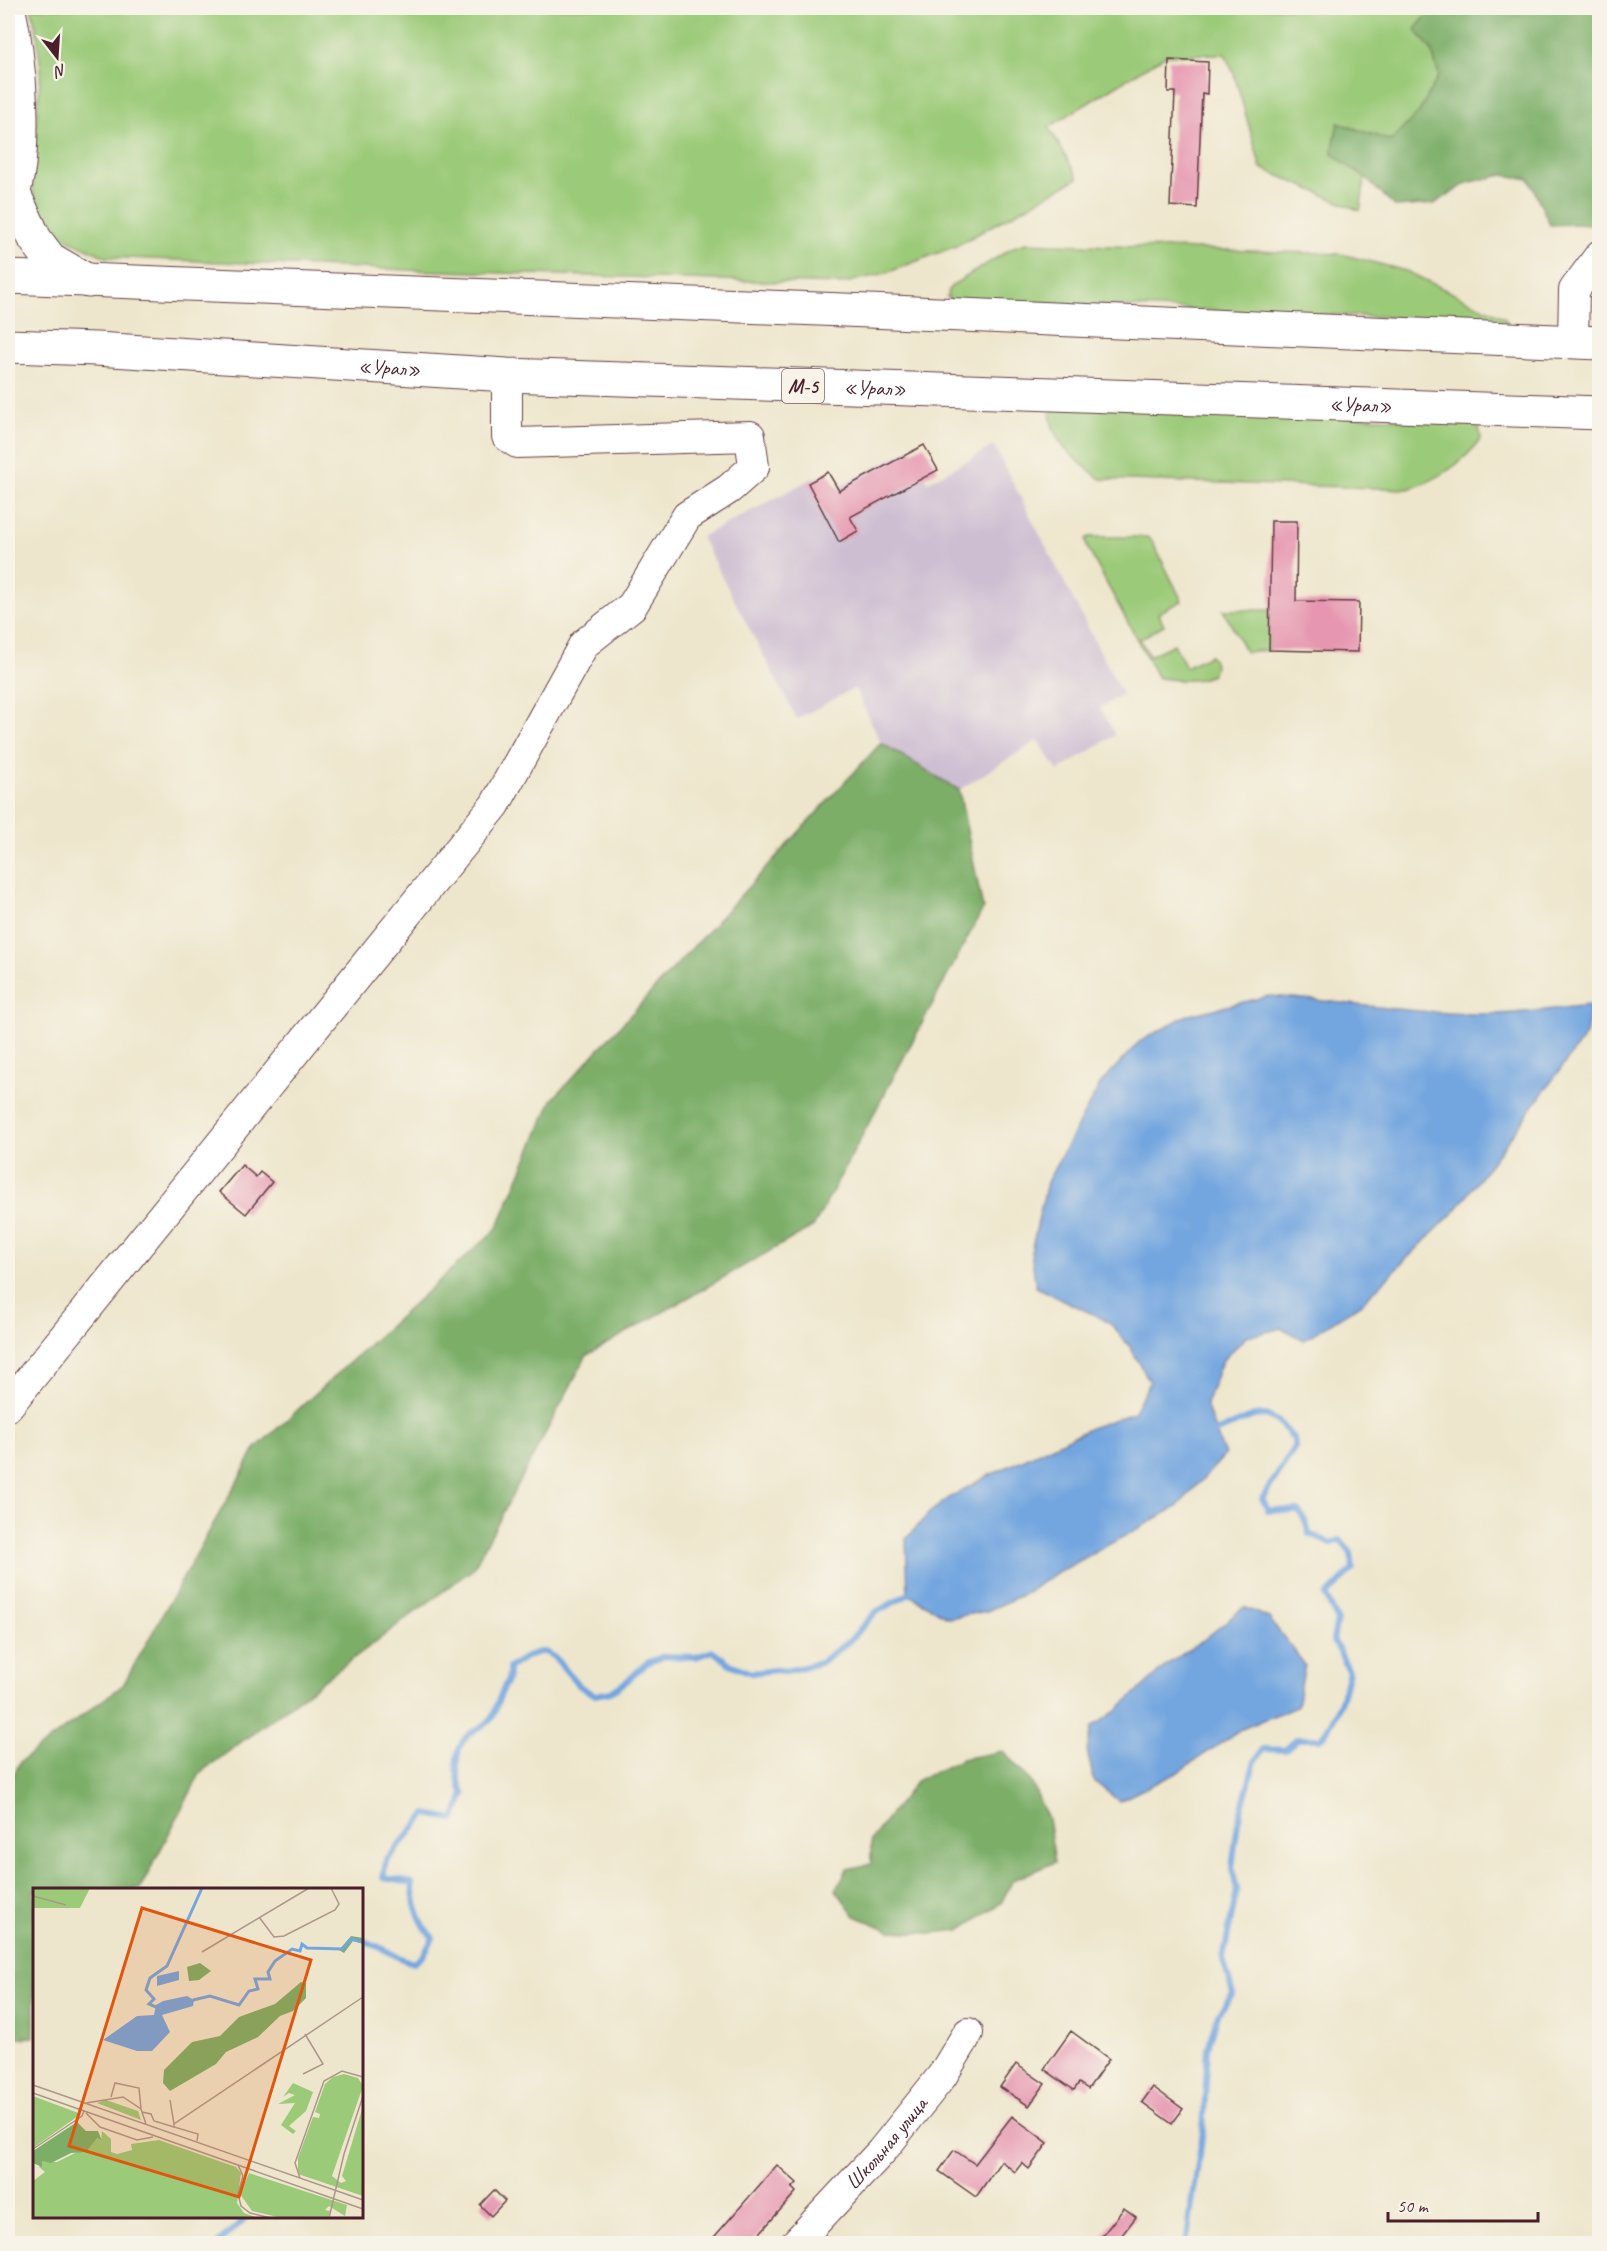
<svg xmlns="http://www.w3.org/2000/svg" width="1607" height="2251" viewBox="0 0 1607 2251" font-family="Caveat,sans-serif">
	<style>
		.industrial { fill: #cebed2 }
		.green { fill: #9bca78; stroke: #727452; stroke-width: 1.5 }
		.forest { fill: #7cae68; stroke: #63664a; stroke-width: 1.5 }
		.water { fill: #73a6df; stroke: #5e6285; stroke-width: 1.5 }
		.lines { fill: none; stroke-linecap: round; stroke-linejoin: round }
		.stream { stroke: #73a6df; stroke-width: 6 }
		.building { fill: #e696b0 }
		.minor-casing { stroke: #633d43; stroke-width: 32 }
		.major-casing { stroke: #633d43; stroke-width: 35 }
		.highway-casing { stroke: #633d43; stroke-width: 35 }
		.minor { stroke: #fff; stroke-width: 30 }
		.major { stroke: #fff; stroke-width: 33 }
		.highway { stroke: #fff; stroke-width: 33 }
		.labels { text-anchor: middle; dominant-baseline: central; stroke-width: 6; stroke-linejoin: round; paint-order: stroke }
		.shield { fill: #f7f3e8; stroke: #7e5f64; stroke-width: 1.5 }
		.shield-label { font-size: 20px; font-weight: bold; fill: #4a1f2b }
		.street-label { font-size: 21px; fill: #4a1f2b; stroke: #f7f3e8 }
		.inset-river { fill: none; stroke: #73a6df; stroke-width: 3 }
		.inset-road { fill: none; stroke: #ac968c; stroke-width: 1.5 }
		.view { fill: #e0560e; fill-opacity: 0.15; stroke: #e0560e; stroke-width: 3 }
		.inset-edge { fill: none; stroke: #4a1f2b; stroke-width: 3 }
	</style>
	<rect width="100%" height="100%" fill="#f7f3e8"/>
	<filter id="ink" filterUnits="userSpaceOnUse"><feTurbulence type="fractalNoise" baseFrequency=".0167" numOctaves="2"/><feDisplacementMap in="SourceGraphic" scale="12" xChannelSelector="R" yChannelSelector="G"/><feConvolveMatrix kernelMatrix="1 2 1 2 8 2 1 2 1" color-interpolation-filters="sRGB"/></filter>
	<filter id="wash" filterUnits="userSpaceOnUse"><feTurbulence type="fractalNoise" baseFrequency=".008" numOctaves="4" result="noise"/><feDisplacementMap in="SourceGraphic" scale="24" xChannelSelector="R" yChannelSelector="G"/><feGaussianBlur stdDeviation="1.35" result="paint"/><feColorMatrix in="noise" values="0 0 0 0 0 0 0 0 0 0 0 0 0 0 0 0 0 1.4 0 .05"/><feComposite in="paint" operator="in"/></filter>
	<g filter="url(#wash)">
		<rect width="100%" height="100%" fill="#eee6cc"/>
		<path class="industrial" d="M994,446L1122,694L1100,708L1115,735L1058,771L1038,740L959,790L881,743L855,688L797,719L701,537L815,477L824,495L910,449L928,482Z"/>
		<g class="green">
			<path d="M31,8H1433L1416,29L1431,49L1439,75L1419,112L1392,141L1338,123L1332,154L1365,178L1360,211L1261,168L1234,74L1225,54L1166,55L1049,127L1078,178L956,246L886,273L841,284L409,270L106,257L58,235L44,219L33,192V163L41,70L36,27Z"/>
			<path d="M1026,243L1341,254L1406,271L1505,318L1507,322L952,300L947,297L949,289L954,284L1014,247Z"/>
			<path d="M1061,405L1478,422L1481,439C1463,463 1437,481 1408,489L1100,479C1076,459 1053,446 1050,413Z"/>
			<path d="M1089,537H1147L1152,541L1182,601L1158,613L1164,625L1140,639L1149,656L1174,644L1186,667L1210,655C1216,661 1216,666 1212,675C1194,683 1177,680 1158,678L1087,547L1086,539Z"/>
			<path d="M1223,610H1270L1269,650L1246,652Z"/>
		</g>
		<g class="forest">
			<path d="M1433,8H1599V226L1577,224L1550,225L1529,179L1502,175L1467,183L1434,204L1396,207L1365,178L1332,154L1338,123L1391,141L1419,112L1439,75L1431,49L1415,29Z"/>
			<path d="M881,743L959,790L983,909L814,1226L587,1355L473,1569L201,1772L140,1889L34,1890V2037L8,2039V1786L20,1762L123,1685L256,1448L497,1228L552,1100Z"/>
			<path d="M1003,1751L1031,1782L1048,1819L1055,1862L1013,1880L1001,1903L960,1930L931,1933L891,1931L855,1916L836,1890L847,1869L871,1864V1840L916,1781L962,1759Z"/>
		</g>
		<g class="water">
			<path d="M1269,996C1342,1001 1413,1014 1485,1014C1520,1015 1556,1008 1591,1005L1586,1035L1456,1210L1361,1304L1304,1340L1282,1328L1246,1337L1222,1361L1206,1404L1215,1431L1225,1455L1177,1507L1052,1576L1022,1595L987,1611L949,1618L908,1594L906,1539L929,1513L952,1496L988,1476L1093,1427L1133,1413L1150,1382L1130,1347L1109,1322L1036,1287L1031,1252L1047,1182L1101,1083L1139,1042L1185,1016Z"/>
			<path d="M1244,1607L1269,1618L1305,1665L1297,1706L1242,1729L1178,1772L1119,1801L1094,1781L1087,1751L1092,1728L1118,1709L1169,1663L1206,1638Z"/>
		</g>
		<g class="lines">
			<g class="stream">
				<path d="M362,1941C382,1945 394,1958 414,1963L423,1956L433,1938C419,1922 414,1905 412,1883L383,1878L386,1861L426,1814L454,1819L464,1794C455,1776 452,1752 467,1736C473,1730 484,1728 490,1720C496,1714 497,1702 501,1694C505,1685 510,1679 509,1668C549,1640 548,1651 576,1682C580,1688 589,1692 595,1695L611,1692L627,1681L647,1663L664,1656L696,1657L713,1651L730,1664L751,1673L775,1670L786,1671L820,1663L849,1641L876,1612L915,1591"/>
				<path d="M218,2244L247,2216"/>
				<path d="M1186,2244L1203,2131L1208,2048L1218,2014L1233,1994L1223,1959L1237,1890L1232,1868L1238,1822L1255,1760L1263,1749L1285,1750L1297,1739H1320C1337,1720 1343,1695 1349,1671L1333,1639L1337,1620L1326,1596L1353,1569L1351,1553L1340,1540L1332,1543L1309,1534L1306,1522L1299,1511L1268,1510L1262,1499L1295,1447L1294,1439L1278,1421L1266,1415L1254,1416L1210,1434"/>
			</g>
		</g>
		<g id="blocks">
			<g class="building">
				<path d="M1169,60L1208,62L1207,94L1202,93L1197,208L1170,206L1175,92H1168Z"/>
				<path d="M924,445L938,470L850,517L858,531L839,542L808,483L828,472L839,491Z"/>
				<path d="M1271,521H1297L1296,601L1359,602L1358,652L1269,650Z"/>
				<path d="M242,1165L256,1177L260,1172L272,1182L246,1214L219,1192Z"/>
				<path d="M1071,2031L1109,2059L1088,2089L1079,2083L1074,2090L1044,2069Z"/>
				<path d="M1016,2064L1045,2084L1029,2106L1000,2087Z"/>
				<path d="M1153,2087L1183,2109L1172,2124L1142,2102Z"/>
				<path d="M1012,2116L1048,2143L1029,2169L1022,2163L1015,2172L1001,2161L976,2197L939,2171L954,2150L975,2164Z"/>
				<path d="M777,2165L797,2183L792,2188L796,2192L760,2233L751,2244H708Z"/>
				<path d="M494,2190L505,2201L491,2216L480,2205Z"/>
				<path d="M1124,2208L1136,2217L1115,2244H1096Z"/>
			</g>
		</g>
	</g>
	<g filter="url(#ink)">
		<use href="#blocks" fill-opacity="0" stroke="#633d43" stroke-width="1.5"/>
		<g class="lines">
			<defs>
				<g id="minor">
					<path d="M1573,342L1574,290L1600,255"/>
					<path d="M8,1406L495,805L584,644L632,606L687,516L729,489L754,467L750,436L517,443L507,436V375"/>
					<path id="s1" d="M795,2244L881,2152L942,2076L968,2033"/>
				</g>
				<g id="major">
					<path d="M14,194L35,239L50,259L88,281"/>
					<path d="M8,206C30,164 20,53 8,8"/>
				</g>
				<g id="highway">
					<path d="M8,277L869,311L1600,343"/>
					<path id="s2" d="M8,346L96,349L507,375L1600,413"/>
				</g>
			</defs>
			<use href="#minor" class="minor-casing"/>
			<use href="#major" class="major-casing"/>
			<use href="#highway" class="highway-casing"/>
			<use href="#minor" class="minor"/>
			<use href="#major" class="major"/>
			<use href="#highway" class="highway"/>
		</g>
	</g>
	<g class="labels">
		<rect class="shield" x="782" y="369" width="42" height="34" rx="4.5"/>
		<g class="shield-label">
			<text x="803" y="386">М-5</text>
		</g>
		<g class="street-label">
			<text stroke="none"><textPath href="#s2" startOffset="382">«Урал»</textPath></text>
			<text stroke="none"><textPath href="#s2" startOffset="868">«Урал»</textPath></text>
			<text stroke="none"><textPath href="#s2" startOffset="1354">«Урал»</textPath></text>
			<text stroke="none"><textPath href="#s1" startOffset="136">Школьная улица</textPath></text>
		</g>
	</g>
	<g transform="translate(33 1888)">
		<rect width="330" height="330" fill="#eee6cc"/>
		<path d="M0,0H57L47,20H0ZM311,186L325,190L330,198L299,288L308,295L313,293L309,288L330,218V308L265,286V270L280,229L286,230L287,226L282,224L292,196L300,189ZM260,195L280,204L273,223L256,238L263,243L260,246L248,237L262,215L245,216L262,207L256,205L250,209ZM0,208L48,226L0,260ZM73,212L105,223L108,232L64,215ZM69,243L78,251V264L84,266L99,262L98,256L126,252L203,279L208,285L204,315L211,325L225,330H0V293L12,284L6,279L9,273L24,274L56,258L64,250L68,253ZM216,285L314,317L312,328L296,318L292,322L297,323L295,330H249L219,323L207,306Z" fill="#9bca78"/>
		<path d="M318,48L330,50V56L320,53L311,65L306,62ZM167,75L178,83L166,92L156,93L154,79ZM268,94L273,95V110L260,123L247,128L225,149L193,164L183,176L137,203L130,195L131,182L159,154L187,148L206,129L242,116ZM44,234L53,243H65L69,253L64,250L53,264L38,265L18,275L9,273V279L0,275V263Z" fill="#7cae68"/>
		<path d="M146,83V92L124,98V88ZM154,108L161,112L160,118L129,127L137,144L119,163H104L70,152L104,128L121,127L123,117L130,113Z" fill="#73a6df"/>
		<path class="inset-river" d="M160,112L177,108L206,117L216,103L225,101L222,91H237L235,84L242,73L259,61L267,63L269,56L274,60L310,61L318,51L330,54M123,119L116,116L121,111L113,102L117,90L134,78L169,0"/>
		<path class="inset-road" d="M0,8L33,17M226,29L241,49L251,48L302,22L306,16L298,0M169,64L276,0M270,186L290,176L272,146M0,197L330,312M0,205L330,321M78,209L82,195L106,200L108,221M137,212L141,236M53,215L90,209L108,221L113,236M109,224L118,226L121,233L141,239M53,225L67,239L104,252L120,249M164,253L165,246L141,239V236L330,109M0,261L49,228L51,223M205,277L210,288L205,306L208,318L217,325L238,330M267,290L262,275L291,193L309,183L330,189M296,330L311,266L330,208"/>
		<path class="view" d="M109,20L278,72L206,309L36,258Z"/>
		<rect width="330" height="330" class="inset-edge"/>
	</g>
	<rect width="1607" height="2251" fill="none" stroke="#f7f3e8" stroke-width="30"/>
	<g transform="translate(57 57) rotate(163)" stroke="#f7f3e8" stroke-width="4.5" paint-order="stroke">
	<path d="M0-4.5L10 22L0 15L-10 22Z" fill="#4a1f2b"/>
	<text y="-9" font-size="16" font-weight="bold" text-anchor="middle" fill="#4a1f2b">N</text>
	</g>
	<path d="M1388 2212v9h150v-9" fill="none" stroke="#4a1f2b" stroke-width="3"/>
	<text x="1397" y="2212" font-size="18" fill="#4a1f2b" stroke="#f7f3e8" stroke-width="4.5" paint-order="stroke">50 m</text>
</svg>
